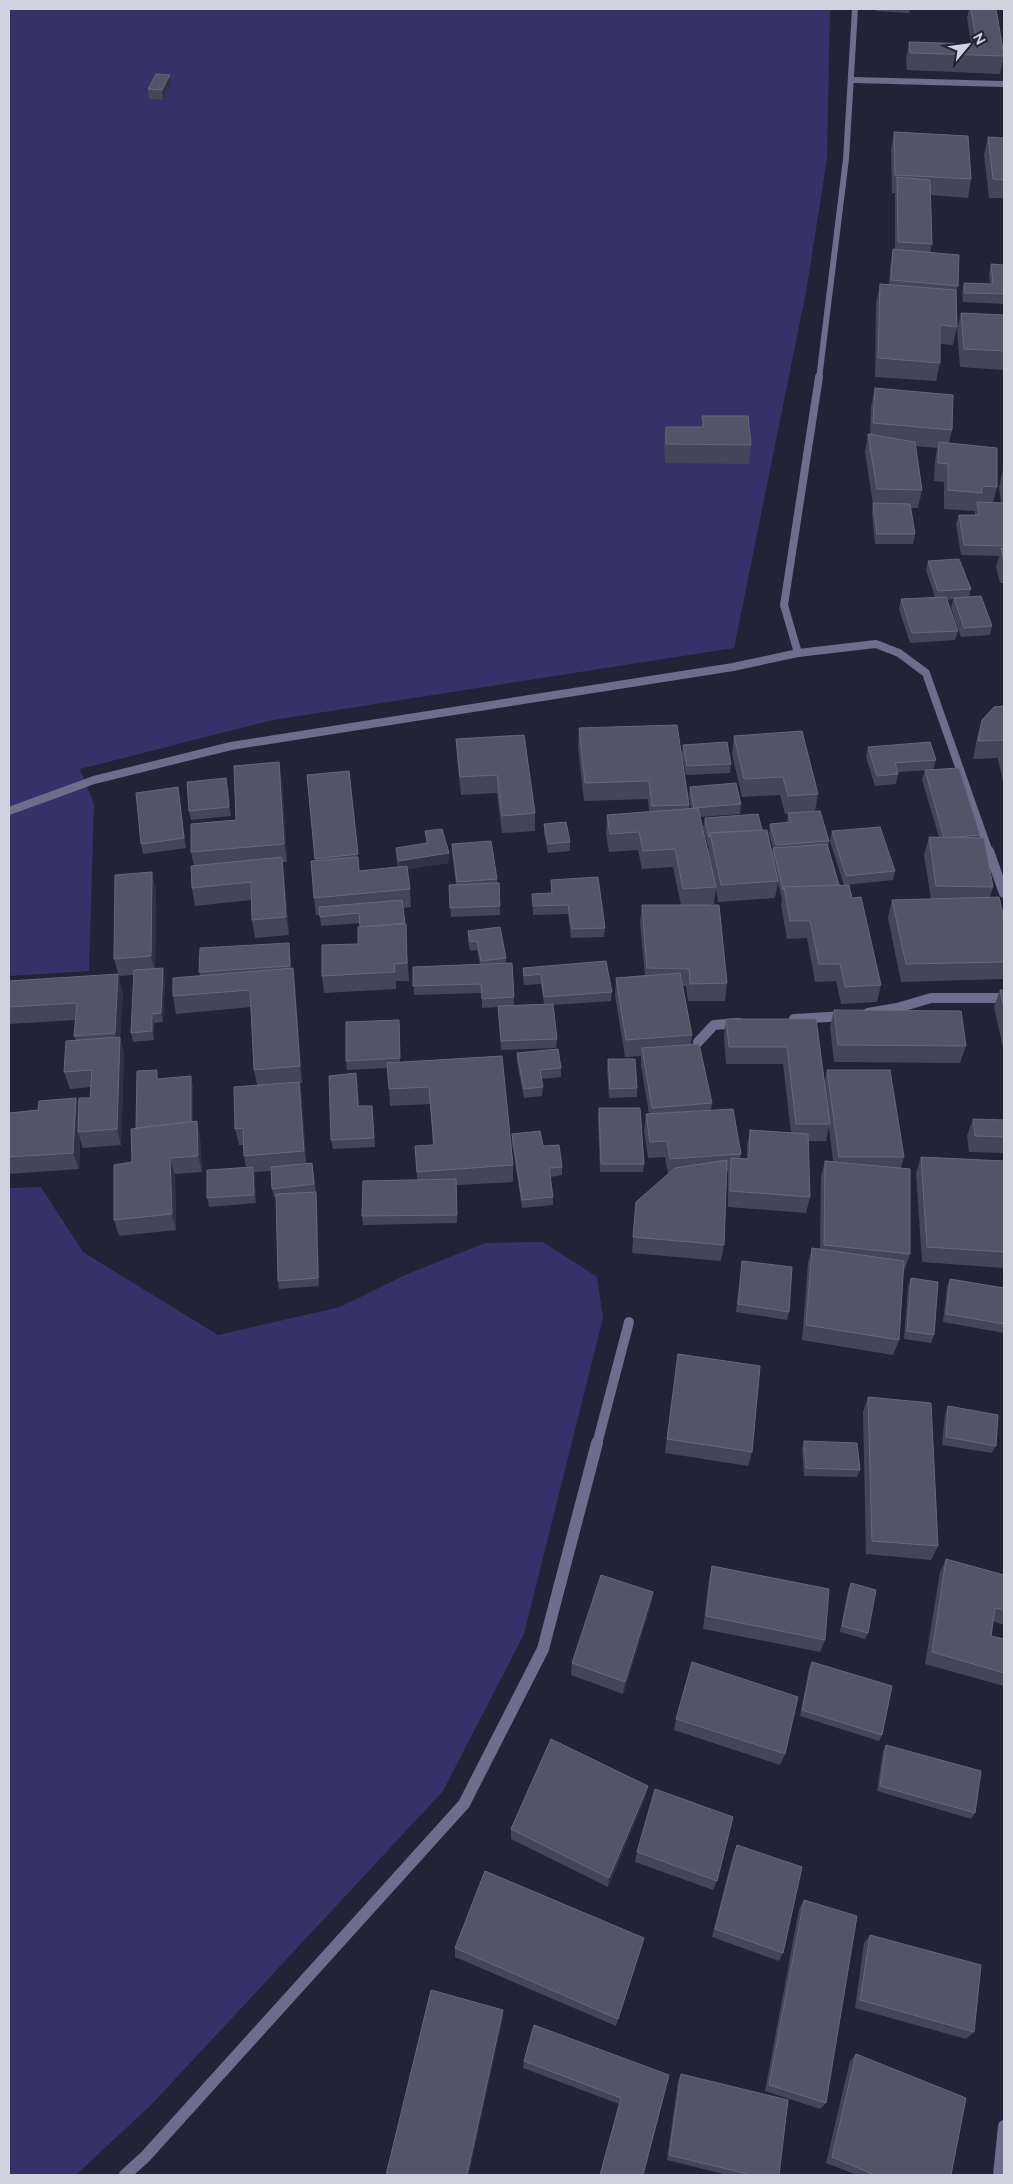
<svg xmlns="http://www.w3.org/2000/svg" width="1013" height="2184" viewBox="0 0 1013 2184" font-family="Raleway,sans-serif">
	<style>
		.green { fill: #37316a }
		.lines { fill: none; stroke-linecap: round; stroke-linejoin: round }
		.service-far2 { stroke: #6d6d8c; stroke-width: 8 }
		.service-far1 { stroke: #6d6d8c; stroke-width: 10 }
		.service { stroke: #6d6d8c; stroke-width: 12 }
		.minor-far3 { stroke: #6d6d8c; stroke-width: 6 }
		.minor-far2 { stroke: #6d6d8c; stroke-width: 8 }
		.minor-far1 { stroke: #6d6d8c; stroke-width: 10 }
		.minor { stroke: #6d6d8c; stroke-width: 12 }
		.wall { fill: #45455a }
		.shaded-wall { fill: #313046 }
		.building { fill: #545468; stroke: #67677b }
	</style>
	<rect width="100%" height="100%" fill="#232237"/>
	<g class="green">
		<path d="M9,9H830L827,159L806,292L734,648L273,720L80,769L94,804L89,971L9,976Z"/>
		<path d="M41,1187L83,1252L218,1335L340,1307L405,1275L485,1243L543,1242L597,1277L603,1318L524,1634L443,1791L152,2104L76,2175H9V1188Z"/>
	</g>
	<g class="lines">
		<path class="service-far2" d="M9,811L94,780L231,746L733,667L798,653"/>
		<g class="service-far1">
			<path d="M868,1013L897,1008L931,998H1004"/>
			<path d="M794,1019L846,1016"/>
			<path d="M698,1042L714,1025L739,1023"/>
			<path d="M597,1444L629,1322"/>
		</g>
		<path class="service" d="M125,2175L145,2157L464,1804L543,1649L597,1443"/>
		<g class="minor-far3">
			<path d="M854,80L1004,84"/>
			<path d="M819,379L846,159L855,9"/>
		</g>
		<path class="minor-far2" d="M819,377L784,605L798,653L876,644L899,653L926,673L989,852"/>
		<path class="minor-far1" d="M989,851L1004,893"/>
		<path class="minor" d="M999,2175L1004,2126"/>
	</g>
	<g class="wall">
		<path d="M876,9H910L909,13L876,11Z"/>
		<path d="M969,9H996L1004,56L1000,74L907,70L906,60L909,42L971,44L967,18Z"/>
		<path d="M171,85L163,100L149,99L148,89Z"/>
		<path d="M1004,93V198H989L984,155L988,137L1004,138L1003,101Z"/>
		<path d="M894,132L971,179L968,198L930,195L932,244L930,253L958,286L956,295L957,327L953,345L940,344V363L936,381L875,377L876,303L880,284L889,285L890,268L893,249L895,250V193H892L891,150Z"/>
		<path d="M991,264L1004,265V304L963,302L962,292L964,283L990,284L989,274Z"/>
		<path d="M961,313L1004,315V370L960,367L957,331Z"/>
		<path d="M875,388L952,430L949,443L997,487L993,503H1001L999,488L1003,469H1004V583H1000L996,567L999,556L961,555L956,524L959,515H975V511L944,509V482L934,481L935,461L937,448L915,446L922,490L918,508H911L915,534L913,544H875L872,513L873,505L865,452L868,434H870L871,407Z"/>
		<path d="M702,416L751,445L749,464L665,463L664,445L666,427H701Z"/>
		<path d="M928,561L971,589L969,597L992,626L990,635L961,637L951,608L953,599L947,600L958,631L955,640L910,643L899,609L901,599L935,597L926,570Z"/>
		<path d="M1004,706V785L998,760V758L973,759L977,738L982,720Z"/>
		<path d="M579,728L682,754L683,745L731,764L730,773L686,775L682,756L689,805V808H691L689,796L690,787L741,804L740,814L700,817L711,864L708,851L709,846H708L703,827L705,818L762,830L772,853L773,848L769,833L770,824L787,823L788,814H785L780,795L742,797L732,754L734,736L818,794L815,811L829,841L828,847L839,885H844L830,841L832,831L895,871L893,880L846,885L852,898L881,985L877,1002L841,1004L836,981L815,982L807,938L787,939L781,905L782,899L778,883L775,898L718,902L716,889L714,904L707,905L727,983L725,1001H688L686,986H683L692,1035L691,1044L712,1103L711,1111L741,1154L740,1158L747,1159V1146L750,1130L791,1133L783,1064H726L724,1036L726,1019H816L824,1083L827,1070L904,1157L901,1168L910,1254L905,1269H903L899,1340L893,1355L802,1340L808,1263L812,1248L820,1249L821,1177L825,1161H833L829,1127L826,1141H808L810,1197L806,1213L728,1207V1171H727L724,1245L721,1261L632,1253L636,1202L668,1174L665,1157L648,1158L644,1130L646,1114H649L641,1065V1056L625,1057L615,995L616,978L645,975L640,923L642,905H681L673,867L642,869L638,850L609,852L606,833L607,815L649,811L648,799L584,801L578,747Z"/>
		<path d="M524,735L535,813V831L502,833L497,793L461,795L457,757L456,739Z"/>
		<path d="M868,747L936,760L933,770L898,772V774L896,784L875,786L866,757Z"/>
		<path d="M279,762L282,780L287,862H282L284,875L289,935L255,938L252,920L251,900L195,906L192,888L194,865L191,852L236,820Z"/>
		<path d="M925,770L980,835L979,838L993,887L990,897L1004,918V979L901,982L888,918L892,900L931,899L924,855L929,837H939L922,780Z"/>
		<path d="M349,771L359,871L398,867L396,857V848L426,843L425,831L449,863L407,869L410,889L411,907L403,908L405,924L409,981H396V989L324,993L322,976L358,944L360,923L321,926L320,915H316L314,898L315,861L307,775Z"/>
		<path d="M178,787L186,848L143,854L141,844Z"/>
		<path d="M228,787L231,816L191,820L189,811Z"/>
		<path d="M544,824L570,842V851L548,853L544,833Z"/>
		<path d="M452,844L497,879L500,906V915L451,917L449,885L456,884L452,853Z"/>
		<path d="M551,880L605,928L604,937L571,938L568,914L533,915L532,894L551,893Z"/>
		<path d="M156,890L155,969L165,978L163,1022L154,1023V1040L133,1042L131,1033L134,975L119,976L114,959Z"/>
		<path d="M468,931L506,958V963L514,997V1005L544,1004L541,984L524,985L523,977V968L612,992L611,1001L553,1005L557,1039L556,1048L501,1050L498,1007L482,1008V993L414,995L413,967L480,964L477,950L470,951L468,940Z"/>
		<path d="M289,943L290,952L291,968L295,985L302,1083H300L302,1099L306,1163H312L317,1200L319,1286L279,1289L278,1281L276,1197H274L272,1189L271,1171L254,1172L256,1203L209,1207L207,1198L246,1167L244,1156V1145H239L235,1129L257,1085L254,1070L251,1007L176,1014L173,996L200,976L199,972Z"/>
		<path d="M9,981L123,991L120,1038L124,1054L121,1145L83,1148L80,1139L79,1169L9,1174V1113L38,1110L76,1098L79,1107L90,1098L91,1087L70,1089L64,1072L76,1040L74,1036L75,1020L9,1024Z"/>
		<path d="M1000,990H1004V1052L994,1007Z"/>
		<path d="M834,1010L966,1046L960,1063L834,1062L830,1027Z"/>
		<path d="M399,1020L400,1062L502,1056L513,1165V1182L457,1185V1223L363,1225L362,1216L417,1180L415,1146L433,1145L430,1104L390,1106L388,1068L347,1070L346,1061Z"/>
		<path d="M517,1053L561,1068V1077L541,1079L543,1087L542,1096L524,1098L517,1062Z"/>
		<path d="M608,1059L637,1088V1097L609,1098L607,1068Z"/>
		<path d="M159,1079L193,1085V1122L197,1121L200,1138L202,1172L175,1174L176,1230L119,1236L114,1220L132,1162L136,1128Z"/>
		<path d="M357,1082L359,1106H372L375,1147L333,1149L331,1140Z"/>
		<path d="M599,1108L644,1164L643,1172H600L598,1117Z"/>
		<path d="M973,1119L1004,1120V1153L969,1152L967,1136Z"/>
		<path d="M512,1134L543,1146L562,1167V1175L550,1177L553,1197V1205L522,1208L512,1143Z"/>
		<path d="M921,1157L1004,1161V1268L922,1262L916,1173Z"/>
		<path d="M742,1261L789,1312L787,1320L736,1312L741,1269Z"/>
		<path d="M911,1278L934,1335L931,1343L904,1339L908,1286Z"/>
		<path d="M950,1279L1004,1288V1333L943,1322L947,1287Z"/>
		<path d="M678,1354L752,1452L748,1466L665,1453Z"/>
		<path d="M868,1397L938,1546L931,1560L866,1554L863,1412Z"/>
		<path d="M948,1406L996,1446L992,1453L942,1445L945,1414Z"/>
		<path d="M804,1441L860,1470L857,1477L804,1476L802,1449Z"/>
		<path d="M946,1559L1004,1575V1625L993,1621L991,1636L1004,1639V1686L925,1664L940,1572Z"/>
		<path d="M712,1566L825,1640L820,1652L703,1629L709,1579Z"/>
		<path d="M851,1583L868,1633L865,1639L840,1632L848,1590Z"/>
		<path d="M651,1605L623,1694L571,1675L572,1663Z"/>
		<path d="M812,1662L882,1735L879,1741L800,1716L809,1668Z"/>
		<path d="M676,1719L785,1754L780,1765L674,1730Z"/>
		<path d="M886,1745L975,1813L971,1819L877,1791L883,1751Z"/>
		<path d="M646,1796L608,1887L511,1839V1829Z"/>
		<path d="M737,1845L783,1953L779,1961L712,1937L733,1854Z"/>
		<path d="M637,1852L717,1881L713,1890L635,1862Z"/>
		<path d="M804,1900L826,2103L820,2109L765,2091L799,1909Z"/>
		<path d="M870,1935L974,2032L966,2039L855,2008L864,1943Z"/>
		<path d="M644,1938L616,2026L455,1957V1948Z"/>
		<path d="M856,2054L951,2175H857L826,2163L850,2061Z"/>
		<path d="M524,2061L669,2075L619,2104L523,2068Z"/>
		<path d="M681,2074L779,2175H727L667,2160L678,2081Z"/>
	</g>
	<g class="shaded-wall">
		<path d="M170,75L171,85L163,100L162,90Z"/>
		<path d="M279,762L282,780L287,862L284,844Z"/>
		<path d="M226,778L228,787L231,816L229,807Z"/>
		<path d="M178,787L180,797L186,848L184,838Z"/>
		<path d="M449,853V863L399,870V861Z"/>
		<path d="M282,857L284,875L289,935L286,917Z"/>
		<path d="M152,872L156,890L155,974L151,956Z"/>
		<path d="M289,943L290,952L291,975L290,966Z"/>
		<path d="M163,968L165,978L163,1022L161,1013Z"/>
		<path d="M293,968L295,985L302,1083L300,1066Z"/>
		<path d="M118,974L123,991L120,1038L124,1054L121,1145L117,1129L119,1050L115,1033Z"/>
		<path d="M152,1014L154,1023V1040L152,1031Z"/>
		<path d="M191,1076L193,1085V1136L191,1127Z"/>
		<path d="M299,1082L302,1099L307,1167L304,1151Z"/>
		<path d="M76,1098L81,1115L78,1132L80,1138L79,1169L73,1153Z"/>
		<path d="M197,1121L200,1138L202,1172L198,1156Z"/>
		<path d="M170,1158L175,1174L176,1230L172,1214Z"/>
		<path d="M312,1163L317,1200L319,1286L318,1278L316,1192Z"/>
		<path d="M253,1167L255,1175L256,1203L254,1195Z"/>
		<path d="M653,1592L651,1605L623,1694L625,1682Z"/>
		<path d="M648,1786L646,1796L608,1887L609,1878Z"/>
		<path d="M644,1938L642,1947L616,2026L618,2019Z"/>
		<path d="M503,2010V2018L469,2175H467Z"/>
	</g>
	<g class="building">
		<path d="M971,9H996L1004,56L910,53L909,42L977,44Z"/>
		<path d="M156,74L170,75L162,90L148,89Z"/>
		<path d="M894,132L968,136L971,179L895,175Z"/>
		<path d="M988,137L1004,138V180L993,179Z"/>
		<path d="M897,177L930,180L932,244L898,242Z"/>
		<path d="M893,249L959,255L958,286L891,280Z"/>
		<path d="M991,264L1004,265V294L965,293L964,283L993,284Z"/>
		<path d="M880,284L956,290L957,327L940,325V363L878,358Z"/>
		<path d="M961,313L1004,315V351L964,349Z"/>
		<path d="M875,388L953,395L952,430L873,423Z"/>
		<path d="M702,416H748L751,445L666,444V427H704Z"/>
		<path d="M868,434L915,442L922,490L877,489Z"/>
		<path d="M939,442L997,448V487L982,486V493L948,490V464L938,463Z"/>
		<path d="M977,502L1004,503V546L964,545L959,515H979Z"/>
		<path d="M873,503L910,504L915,534H877Z"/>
		<path d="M1001,548L1004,549V563Z"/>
		<path d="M959,559L971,589L938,591L928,561Z"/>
		<path d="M981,596L992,626L964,628L954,598Z"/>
		<path d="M946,597L958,631L912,633L901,599Z"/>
		<path d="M1004,706V740L978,741L982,720L994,707Z"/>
		<path d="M677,725L689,805L652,806L649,781L585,783L579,728Z"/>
		<path d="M802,731L818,794L788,796L783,777L744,779L734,736Z"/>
		<path d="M524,735L535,813L502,816L497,775L460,777L456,739Z"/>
		<path d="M727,742L731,764L687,766L683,745Z"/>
		<path d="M930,742L936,760L895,763L898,774L877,776L868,747Z"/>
		<path d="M279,762L284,844L191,852V824L236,820L234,766Z"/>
		<path d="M959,768L980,835L944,838L925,770Z"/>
		<path d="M349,771L358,854L315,859L307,775Z"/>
		<path d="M226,778L229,807L189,811L187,782Z"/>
		<path d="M736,783L741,804L694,808L690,787Z"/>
		<path d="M178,787L184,838L141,844L136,793Z"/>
		<path d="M698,808L716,887L683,889L675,849L643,851L639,832L610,834L607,815Z"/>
		<path d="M820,811L829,841L776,845L770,824L791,822L788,813Z"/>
		<path d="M758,814L762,830L710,833V836L709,837L705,818Z"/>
		<path d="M566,822L570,842L548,844L544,824Z"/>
		<path d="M880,827L895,871L846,876L832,831Z"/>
		<path d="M442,829L449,853L399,861L396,848L428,843L425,831Z"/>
		<path d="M767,830L778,881L721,885L710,833Z"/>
		<path d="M929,837L984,838L993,887L936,886Z"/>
		<path d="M491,841L497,879L457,882L452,844Z"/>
		<path d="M827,844L839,885L784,887L783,890L773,848Z"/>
		<path d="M282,857L286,917L252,920L251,882L192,888L191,866Z"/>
		<path d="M358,857L359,871L407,866L410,889L314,898L311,861Z"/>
		<path d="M152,872L151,956L114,959L115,875Z"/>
		<path d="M598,877L605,928L572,929L568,905L533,906L532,894L552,893L551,880Z"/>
		<path d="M499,883L500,906L450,908L449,885Z"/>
		<path d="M849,885L852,898L861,897L881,985L845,987L840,964H819L810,921H790L784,887Z"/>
		<path d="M999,897L1004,918V962L906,964L892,900Z"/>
		<path d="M402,900L405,923L360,927L359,913L320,917L319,907Z"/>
		<path d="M642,905H719L727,983L690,984L689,969L647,968Z"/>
		<path d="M406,924L407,963L394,964L395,972L322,976V945L358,944V927Z"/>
		<path d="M500,927L506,958L481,961L477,941L470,942L468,931Z"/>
		<path d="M289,943L290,966L199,972L200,948Z"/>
		<path d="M606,961L612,992L544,997L541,974L524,976L523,968Z"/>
		<path d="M512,963L514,997L482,999L481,984L413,986V967Z"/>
		<path d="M163,968L161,1013L152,1014V1031L131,1033L134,970Z"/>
		<path d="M293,968L300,1066L254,1070L250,990L173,996V978Z"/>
		<path d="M680,973L692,1035L626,1040L616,978Z"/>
		<path d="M118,974L115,1033L74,1036L77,1003L9,1007V981Z"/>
		<path d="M1000,990H1004V1008Z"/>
		<path d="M553,1004L557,1039L501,1041L498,1006Z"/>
		<path d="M834,1010L961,1011L966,1046L838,1045Z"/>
		<path d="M726,1019H816L830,1124H796L787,1047H729Z"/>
		<path d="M399,1020L400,1058L346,1061V1022Z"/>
		<path d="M120,1037L117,1129L78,1132L79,1098H90L92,1070L64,1072L66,1041Z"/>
		<path d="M699,1044L712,1103L652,1108L642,1048Z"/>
		<path d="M558,1049L561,1068L540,1070L543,1087L524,1089L517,1053Z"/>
		<path d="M502,1056L513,1165L417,1172L415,1146L434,1145L429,1087L389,1089L387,1063Z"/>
		<path d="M608,1059H635L637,1088L610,1089Z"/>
		<path d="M157,1070V1079L191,1076V1122L136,1128L137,1071Z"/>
		<path d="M827,1070H890L904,1157H839Z"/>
		<path d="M356,1073L358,1106H372L374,1138L331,1140L329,1076Z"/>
		<path d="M299,1082L304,1151L244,1156L243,1128L235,1129L234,1087Z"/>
		<path d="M76,1098L73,1153L9,1157V1113L38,1110L39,1101Z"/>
		<path d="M599,1108H640L644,1164H601Z"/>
		<path d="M733,1109L741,1154L670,1159L667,1141L650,1142L646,1114Z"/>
		<path d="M973,1119L1004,1120V1137L975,1136Z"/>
		<path d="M197,1121L198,1156L170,1158L172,1214L114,1220V1165L132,1162L131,1129Z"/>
		<path d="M750,1130L808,1134L810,1197L730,1191L731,1158L749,1159Z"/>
		<path d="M540,1131L543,1146L559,1145L562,1167L549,1168L553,1197L522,1200L512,1134Z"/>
		<path d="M921,1157L1004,1161V1252L927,1247Z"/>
		<path d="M727,1160L724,1245L633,1237L636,1202L675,1168Z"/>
		<path d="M825,1161L910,1169V1254L824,1245Z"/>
		<path d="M312,1163L314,1184L272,1189L271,1167Z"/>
		<path d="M253,1167L254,1195L207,1198V1170Z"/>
		<path d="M456,1179L457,1215L362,1216L363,1181Z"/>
		<path d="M316,1192L318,1278L278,1281L276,1194Z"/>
		<path d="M812,1248L904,1261L899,1340L806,1325Z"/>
		<path d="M742,1261L792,1267L789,1312L738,1304Z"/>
		<path d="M911,1278L938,1282L934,1335L907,1331Z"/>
		<path d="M950,1279L1004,1288V1324L946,1314Z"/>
		<path d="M678,1354L760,1366L752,1452L667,1439Z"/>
		<path d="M868,1397L931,1403L938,1546L872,1541Z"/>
		<path d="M948,1406L998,1415L996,1446L946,1437Z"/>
		<path d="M804,1441L857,1443L860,1470L806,1468Z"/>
		<path d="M946,1559L1004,1575V1610L995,1608L991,1636L1004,1639V1673L932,1652Z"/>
		<path d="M712,1566L829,1589L825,1640L706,1616Z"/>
		<path d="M601,1575L653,1592L625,1682L572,1663Z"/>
		<path d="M851,1583L876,1590L868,1633L842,1626Z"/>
		<path d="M692,1662L798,1697L785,1754L676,1719Z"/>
		<path d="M812,1662L892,1686L882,1735L802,1710Z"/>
		<path d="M551,1739L648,1786L609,1878L511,1829Z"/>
		<path d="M886,1745L981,1771L975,1813L880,1786Z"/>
		<path d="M655,1789L733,1817L717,1881L637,1852Z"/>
		<path d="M737,1845L802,1867L783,1953L715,1929Z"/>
		<path d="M485,1871L644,1938L618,2019L455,1948Z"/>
		<path d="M804,1900L857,1916L826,2103L769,2085Z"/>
		<path d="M870,1935L981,1965L974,2032L860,2000Z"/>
		<path d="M431,1990L503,2010L467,2175H386Z"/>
		<path d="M534,2025L669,2075L643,2175H600L621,2098L524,2061Z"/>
		<path d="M856,2054L966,2098L951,2175H875L832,2157Z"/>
		<path d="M681,2074L788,2100L779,2175H752L669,2155Z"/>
	</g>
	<rect width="1013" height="2184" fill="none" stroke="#d1d1df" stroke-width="20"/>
	<g transform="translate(968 45) rotate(61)" stroke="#232237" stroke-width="4" paint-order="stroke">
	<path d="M0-4L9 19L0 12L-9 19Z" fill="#d1d1df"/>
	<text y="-8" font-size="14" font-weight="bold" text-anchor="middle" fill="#d1d1df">N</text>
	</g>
</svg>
